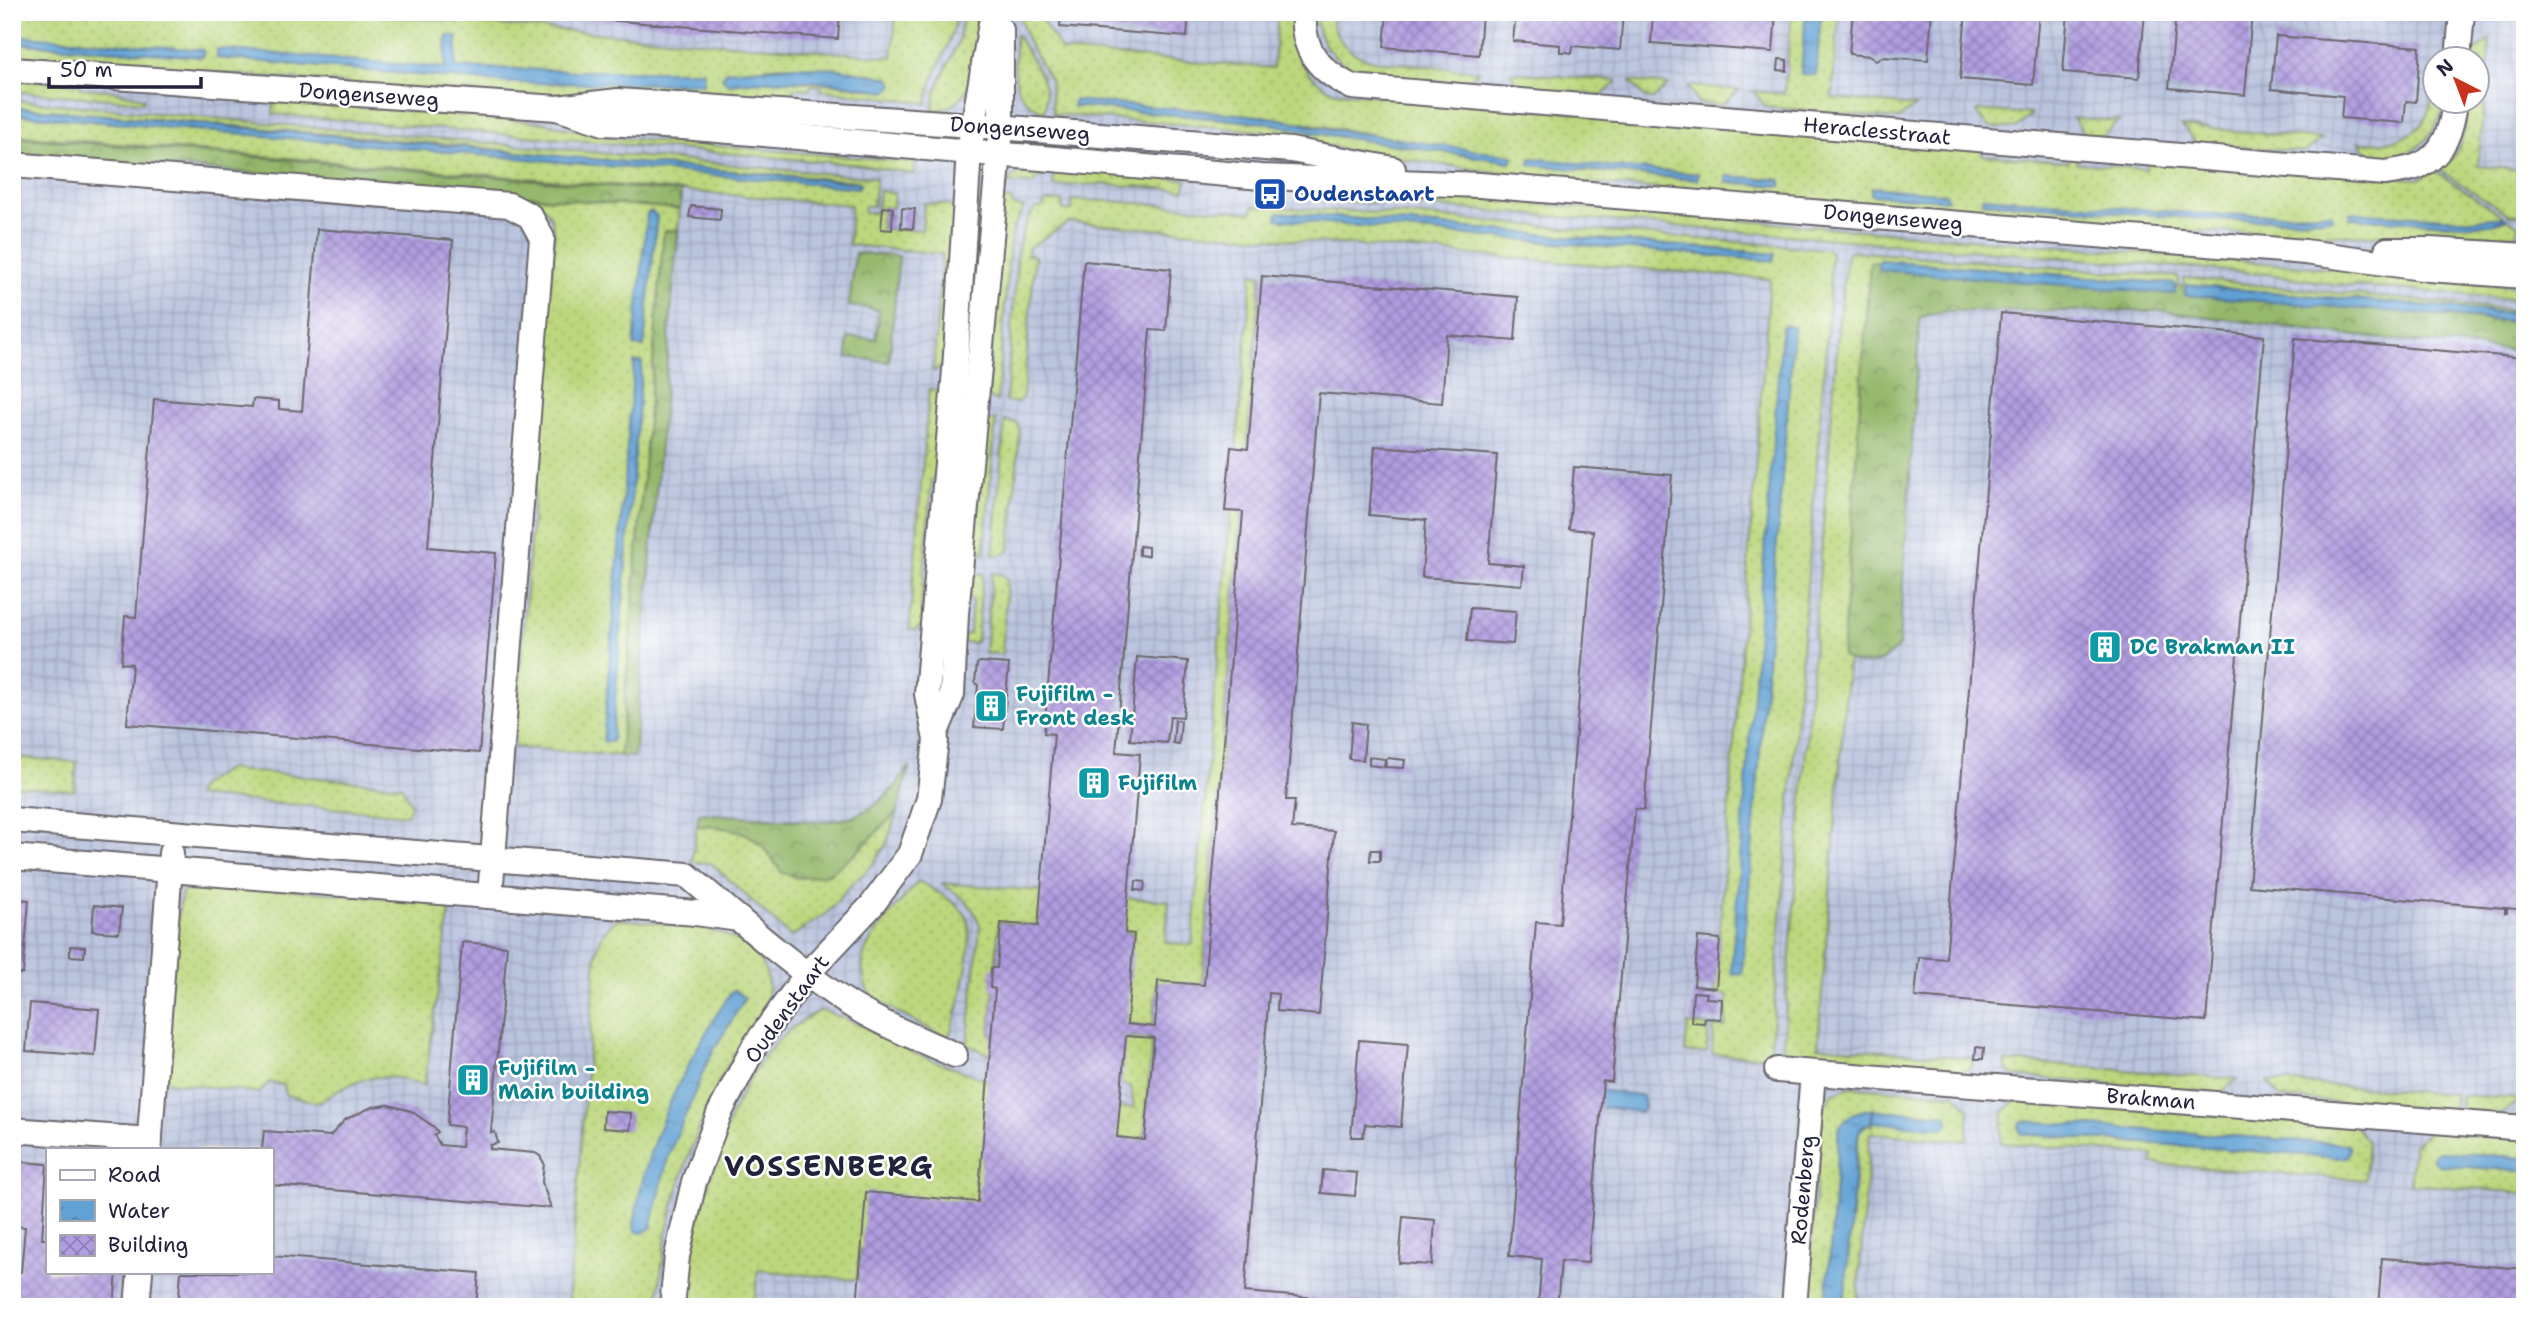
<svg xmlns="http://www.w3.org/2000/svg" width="2537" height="1319" viewBox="0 0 2537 1319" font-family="'Shantell Sans',sans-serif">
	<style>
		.industrial { fill: url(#industrial-grid); fill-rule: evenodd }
		.grass { fill: url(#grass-dots); stroke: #6f7c5c; stroke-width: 2; fill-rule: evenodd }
		.forest { fill: url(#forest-crowns); stroke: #5c6d54; stroke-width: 2 }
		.water { fill: url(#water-ripples); stroke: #426288; stroke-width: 2 }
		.building { fill: url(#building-cross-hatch); fill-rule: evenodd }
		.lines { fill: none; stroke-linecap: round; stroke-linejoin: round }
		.minor-casing { stroke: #6a666c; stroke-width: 28 }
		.minor { stroke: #fff; stroke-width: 24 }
		.labels { text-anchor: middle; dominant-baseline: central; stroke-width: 5; stroke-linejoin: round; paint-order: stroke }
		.street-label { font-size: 21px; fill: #22223b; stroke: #fff }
		.transit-label { font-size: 21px; font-weight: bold; fill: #164399; stroke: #fff; text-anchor: start }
		.culture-label { font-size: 21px; font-weight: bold; fill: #0d838f; stroke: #fff; text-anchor: start }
		.district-label { font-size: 28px; font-weight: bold; letter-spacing: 2px; fill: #22223b; stroke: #fff }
	</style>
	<defs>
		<pattern id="industrial-grid" width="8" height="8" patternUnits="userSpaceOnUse" patternTransform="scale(1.75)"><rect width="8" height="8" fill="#bac4de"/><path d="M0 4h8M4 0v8" fill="none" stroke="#a0a8bf"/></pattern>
		<pattern id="grass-dots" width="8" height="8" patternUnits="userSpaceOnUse" patternTransform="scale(1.75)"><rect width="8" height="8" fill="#bcd77d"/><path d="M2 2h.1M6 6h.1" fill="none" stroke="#a1b86d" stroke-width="1.8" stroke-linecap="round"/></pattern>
		<pattern id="forest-crowns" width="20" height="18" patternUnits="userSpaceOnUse" patternTransform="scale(1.75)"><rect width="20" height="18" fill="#95b86c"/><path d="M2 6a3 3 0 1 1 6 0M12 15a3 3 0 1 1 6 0" fill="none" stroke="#79955a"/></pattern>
		<pattern id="water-ripples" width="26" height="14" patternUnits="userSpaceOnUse" patternTransform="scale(1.75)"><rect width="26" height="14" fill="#61a1d4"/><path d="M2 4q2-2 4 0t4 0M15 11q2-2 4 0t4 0" fill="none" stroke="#5083ad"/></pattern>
		<pattern id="building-cross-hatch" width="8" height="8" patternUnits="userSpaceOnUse" patternTransform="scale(1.75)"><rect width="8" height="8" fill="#b09ce0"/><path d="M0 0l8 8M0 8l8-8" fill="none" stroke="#8f7fb7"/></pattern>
	</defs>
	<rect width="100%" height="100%" fill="#fff"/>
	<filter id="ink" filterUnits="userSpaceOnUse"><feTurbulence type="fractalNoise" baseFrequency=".0143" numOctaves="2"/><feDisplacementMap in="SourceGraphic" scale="14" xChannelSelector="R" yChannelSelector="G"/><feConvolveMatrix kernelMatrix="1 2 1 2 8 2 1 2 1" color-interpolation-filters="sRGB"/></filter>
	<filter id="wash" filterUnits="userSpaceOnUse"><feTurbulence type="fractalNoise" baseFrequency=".00686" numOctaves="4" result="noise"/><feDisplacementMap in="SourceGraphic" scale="28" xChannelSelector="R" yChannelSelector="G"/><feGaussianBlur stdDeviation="1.57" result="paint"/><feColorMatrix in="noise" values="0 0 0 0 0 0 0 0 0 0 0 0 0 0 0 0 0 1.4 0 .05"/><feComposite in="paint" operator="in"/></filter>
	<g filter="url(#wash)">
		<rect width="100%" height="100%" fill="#f1e4c8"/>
		<path class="industrial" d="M12,12H2525V1307H12ZM2436,60H2478V102H2436ZM47,1149H271V1272H47Z"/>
		<g class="grass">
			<path d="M12,12H337L892,57L896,12H911L920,15L926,12H957C953,46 931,71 927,103L822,90V86L811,85L810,89L793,88L792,94L738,95L737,99L529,96L388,87L12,56V43L202,57L203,51L12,35ZM448,36L457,37L455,67L577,71H704L703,84L511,83L217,58L218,49L445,68ZM778,66C816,66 852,70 889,78L893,85L886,92C832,81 782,78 728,84L725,72Z"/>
			<path d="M964,12H979C976,48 981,107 933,111L936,90L959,41Z"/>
			<path d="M1018,12H1043V22L1062,51L1273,68L1278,12H1293C1291,48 1301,77 1335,92L1982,147V155L2069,162L2071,155L2077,157L2076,163L2146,169L2147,161L2419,179L2435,171L2505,217L2475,220L2392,215L2397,220C2430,222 2477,231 2508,219L2518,225L2517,235L2478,236L2443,234L2442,236L2424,237L2183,231L1551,180L1360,153L1261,131L1053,114L1050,80L1028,42ZM1073,105L1197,110L1269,117L1453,148L1512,162L1315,133L1268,123ZM1531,158L1612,167L1698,174L1697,180L1578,170ZM1726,176L1780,180L1781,186L1726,182ZM1983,197L2219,215L2331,213L2332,219L2221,220L1982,202Z"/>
			<path d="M1315,12H1330C1333,39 1349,56 1376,61L1479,71L1465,83C1408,79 1321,89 1315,12Z"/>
			<path d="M1792,12H1806L1801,73L1816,75L1821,12H1839L1832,98L1915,106L1899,119L1766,107L1753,91L1784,94Z"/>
			<path d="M1017,35C1030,58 1054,85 1044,112C1007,97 1016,69 1015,37Z"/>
			<path d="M2490,39L2478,166L2525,170V214L2510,215L2438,169C2441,167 2445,166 2448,163C2464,147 2466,123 2468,102H2478V60L2471,59V54Z"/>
			<path d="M1510,72L1617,81V82L1602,95L1519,88Z"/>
			<path d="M12,79L80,84V88L108,90L144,98L143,102L12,91Z"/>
			<path d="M1631,82L1632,81L1668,85L1653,99L1646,98Z"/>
			<path d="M1688,86H1693L1739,90L1722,105L1698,103Z"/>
			<path d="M2434,88L2436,102H2446C2435,136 2412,165 2371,157L2359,142C2402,145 2429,135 2434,88Z"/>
			<path d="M12,100L876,178L873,206H864V213L877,212L879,191L894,193L893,208L883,207L881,229L922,230L924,203L949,205L957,212L943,366L933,371L942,254L849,245L851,205L12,135V114L853,187L858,188L859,181L572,158L459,145L12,107Z"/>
			<path d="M274,100L540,122L607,137L914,162V174L861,165L273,114Z"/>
			<path d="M1978,110L2031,114V115L2016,128L1988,127L1976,112Z"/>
			<path d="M2073,118L2119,121L2103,136L2085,134Z"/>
			<path d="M2182,126L2322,139L2305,152L2196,143Z"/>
			<path d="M1055,164L1187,180L1184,190L1103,184L1056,186L1053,185Z"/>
			<path d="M1041,165L1040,177L1033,184L1007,183L1022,170Z"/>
			<path d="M1331,187L2351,270L2518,287L2525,289V300L2335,284L2267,274L1400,204L1324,201L1325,190Z"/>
			<path d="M531,197L680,209L678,230L664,231L620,756L514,747L554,243C554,218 552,212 531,197Z"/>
			<path d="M1000,199L1012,200V206L1024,207L1013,228L1010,244L997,401L988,397Z"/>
			<path d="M1072,200L1110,201L1252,212L1253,206L1396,214L1824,249L1831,252L1828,320L1770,1057L1712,1054L1714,1027H1725L1728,995L1715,994V990L1770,279L1069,222L1028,248V255L1035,256L1023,395L1019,402H1006L1018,249L1024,227L1035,208H1042L1046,201H1062L1063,210H1072ZM1278,212L1774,254H1775L1773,261L1544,242ZM1785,325L1794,328L1742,974L1782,328Z"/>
			<path d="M1850,251L2179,277L2176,312L1878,276L1818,1046L1973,1058L1972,1066L1963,1073L1782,1059L1839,320L1847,253ZM1879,260L2175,284V294L1879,261Z"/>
			<path d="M1252,273L1261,275L1202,985L1157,982L1153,1026L1126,1024L1133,933L999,922L990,1034L1124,1045L1125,1037L1152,1039L1133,1271L860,1249L857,1280L758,1270L754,1307H683C684,1294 684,1281 686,1269C689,1246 698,1223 704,1201C722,1132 750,1041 822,1010L865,1027L916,1054L1016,1091L1075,1104L1134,1108L1131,1086C1075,1081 1019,1067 967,1045L980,926C974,904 960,895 941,883L1169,901L1165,942L1192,945Z"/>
			<path d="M2184,278L2525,311V314L2186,285L2525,322V328L2181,313Z"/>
			<path d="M929,389L940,391L943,396L936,477L932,479L921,609L924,624L915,630H909Z"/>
			<path d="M996,419L984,554L978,552L973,546L986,423Z"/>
			<path d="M1005,420L1017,423L1020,431L1010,547L1006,554L993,555Z"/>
			<path d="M983,573L977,640L974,643L963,642V637L970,632L972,600L967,593C969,582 970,574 983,573Z"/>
			<path d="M992,573L1002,574L1007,580L1002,654L985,653Z"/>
			<path d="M12,757L77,762L74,791L12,786Z"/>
			<path d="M227,769L402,786L411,804L408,815L195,796L200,786Z"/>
			<path d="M897,812L886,845L869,869L851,885L828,912L791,937L711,863L692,862L697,826C746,828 755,832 782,873L854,855Z"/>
			<path d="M919,881C933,890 957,901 966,916C978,938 957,1014 949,1038C932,1031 879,1005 869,992C863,982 861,966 864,955C869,935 905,898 919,881Z"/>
			<path d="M217,883L439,903L448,906L450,910L424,1086C382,1068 354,1078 319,1103L286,1095L284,1085L269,1082L260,1093L169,1082L163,1078L174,939L182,892Z"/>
			<path d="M617,919C658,924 738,922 761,962C767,971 770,987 767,998C763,1015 750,1030 741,1044C730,1060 721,1078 713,1096C694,1137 678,1183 668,1227C663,1253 660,1280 657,1307H568L596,956C599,939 603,931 617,919Z"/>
			<path d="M1688,1024L1709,1026L1707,1053L1685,1052Z"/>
			<path d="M2006,1061L2237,1079L2221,1093L2013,1076L2006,1068Z"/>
			<path d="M2267,1081L2454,1094L2453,1111L2281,1098Z"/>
			<path d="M1850,1087L1955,1094L1969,1109L1967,1141L1870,1133L1857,1307H1844L1859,1131L1871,1122V1128L1873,1122L1945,1128L1946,1115L1874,1110L1873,1106L1872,1110C1857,1109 1847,1115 1839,1128L1826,1307H1806L1822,1108L1833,1093Z"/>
			<path d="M2461,1095L2517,1099L2516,1102L2502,1114L2460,1111Z"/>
			<path d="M2018,1099L2355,1126L2368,1142L2365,1180L2152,1164L2153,1155L2001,1143L2003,1112ZM2023,1121L2346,1144L2344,1158L2023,1134L2020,1133V1123Z"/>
			<path d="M2428,1132L2525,1138V1158L2440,1151L2439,1165L2525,1171V1193L2410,1184L2414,1145Z"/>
		</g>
		<g class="forest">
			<path d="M12,137L681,192L680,209L12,153Z"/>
			<path d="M678,230L634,757L620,756L664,231Z"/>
			<path d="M855,253L899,256L889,362L847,357L848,337L876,339L879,310L849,306Z"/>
			<path d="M1870,262L2170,285L2345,307L2525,323V351L2373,338L2162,311H1945L1920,317L1899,646C1882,665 1863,670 1842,656Z"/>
			<path d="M910,765L897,812L854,855L829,874L800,878L782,873C755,832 746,828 697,826L699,813L820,822L851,818L874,806L895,787Z"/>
		</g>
		<g class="water">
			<path d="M1806,12H1821L1816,75L1801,74Z"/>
			<path d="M12,35L203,50V57L12,43Z"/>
			<path d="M447,36L457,37L456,67L577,71H704L703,84L511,83L217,58V49L445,68Z"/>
			<path d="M799,66L840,69L889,78L893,85L886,92C834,80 781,77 728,84L722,78L727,71Z"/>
			<path d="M1074,100L1269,117L1317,127L1513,156L1512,162L1315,133L1268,123L1073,106Z"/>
			<path d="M12,107L861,183L858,188L12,114Z"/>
			<path d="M1531,158L1612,167L1699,174L1697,180L1532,165L1529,163Z"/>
			<path d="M1726,176L1781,180V186L1726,182Z"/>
			<path d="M1871,187L1946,194L1947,200L1871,195Z"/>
			<path d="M1982,197L2219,215L2331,213L2332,219L2221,220L1982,202Z"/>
			<path d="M651,211L657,216L644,347L634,346L647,214Z"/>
			<path d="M1278,212L1775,254L1773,261L1277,219Z"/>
			<path d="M2349,212L2475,220L2505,217L2508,219L2491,224L2473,225L2349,218Z"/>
			<path d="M1879,260L2175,284V294L1878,270Z"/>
			<path d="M2186,285L2525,314V322L2185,295Z"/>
			<path d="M1785,325L1794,328L1742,974L1731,973L1782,328Z"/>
			<path d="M634,362H642L612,742L603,741Z"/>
			<path d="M734,990L745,998L708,1060L668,1157L651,1228L643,1233L637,1232L634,1228C643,1144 684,1066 729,995Z"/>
			<path d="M1566,1087L1633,1094L1642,1096L1645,1105L1641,1112L1556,1102Z"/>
			<path d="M1864,1110H1872L1871,1122L1861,1128L1858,1135L1844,1307H1826L1839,1128L1849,1116Z"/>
			<path d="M1874,1110L1946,1115L1950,1123L1945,1128L1873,1122Z"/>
			<path d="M2022,1121L2346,1144L2350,1148L2348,1156L2344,1158L2023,1134L2018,1128Z"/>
			<path d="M2440,1151L2525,1158V1171L2439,1165L2434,1162L2432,1157L2435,1153Z"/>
		</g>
		<g id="blocks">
			<g class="building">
				<path d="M533,12H840L838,39L533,14Z"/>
				<path d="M1061,12H1189L1187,37L1060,27Z"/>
				<path d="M1387,12H1482L1479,55L1384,47Z"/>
				<path d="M1516,12H1623L1620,50L1573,46L1572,53L1566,52H1560V45L1513,41Z"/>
				<path d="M1653,12H1776L1773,52L1651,43Z"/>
				<path d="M1853,12H1932L1928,60L1882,57L1876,61L1871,56L1849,54Z"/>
				<path d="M1966,12H2039L2033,85L1960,79Z"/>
				<path d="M2068,12H2145L2139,78L2063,72Z"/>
				<path d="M2176,12H2252L2245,95L2169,88Z"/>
				<path d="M2276,36L2420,47L2416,102L2406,101L2404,123L2341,118L2343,96L2271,89Z"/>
				<path d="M1779,59L1787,60V71L1778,70Z"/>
				<path d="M691,206L721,209L720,220L689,217Z"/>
				<path d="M883,207L893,208L892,230L881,229Z"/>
				<path d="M902,208L915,209L913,229L901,228Z"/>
				<path d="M317,229L453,240L428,547L496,553L479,753L127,724L132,664L121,663L125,616L136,617L154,399L252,407L253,399L279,401V409L302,411Z"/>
				<path d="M1084,261L1171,269L1166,331L1150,330L1116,752L1140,754L1125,933L1134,934L1127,1024L1155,1027L1158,981L1204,985L1243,512L1225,511L1231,447L1248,449L1262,276L1518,297L1515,341L1447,335L1442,403L1319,393L1286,800H1295L1292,828L1334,831L1319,1015L1277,1011L1278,994L1269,993L1245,1292L1400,1305V1307H857L866,1192L978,1202L995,989L990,988L991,968H997L1001,923L1038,926L1054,734L1044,733ZM1126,1036L1154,1038L1145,1140L1117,1137Z"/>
				<path d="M2001,313L2264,336L2206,1021L1915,997L1919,957L1946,959Z"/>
				<path d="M2295,338L2525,358V910L2507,908V913H2505V908L2249,886Z"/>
				<path d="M1375,446L1497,455L1488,563L1524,566L1522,585L1422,577L1426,520L1369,515Z"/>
				<path d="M1574,467L1672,475L1644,810L1635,809L1612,1082L1603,1081L1588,1263L1561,1261L1557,1307H1538L1542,1259L1509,1256L1536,922L1560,924L1593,531L1569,529Z"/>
				<path d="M1139,546L1148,547V556L1139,555Z"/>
				<path d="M1470,608L1516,611L1513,644L1467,641Z"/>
				<path d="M1137,657L1188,661L1183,717L1170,716L1167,743L1130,740Z"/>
				<path d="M980,662L1009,664L1003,729L974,727L978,685L975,682L977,664Z"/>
				<path d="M1175,720L1181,721L1179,744L1173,743Z"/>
				<path d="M1352,722L1366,724L1363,760L1349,759Z"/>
				<path d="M1369,757L1385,759L1384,767L1369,765Z"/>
				<path d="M1387,758L1405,760L1404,768L1385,767Z"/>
				<path d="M1371,850H1380V861H1370Z"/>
				<path d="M1136,881L1145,882L1144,891L1135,890Z"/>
				<path d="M12,899L29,900L23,974H12Z"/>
				<path d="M94,905L122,908L119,933L92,931Z"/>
				<path d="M1698,937L1720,939L1716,988L1694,986Z"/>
				<path d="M462,942L507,946L491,1133L495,1132L498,1143L490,1145V1149L535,1153L540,1156L544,1163L542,1182L551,1208L271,1185V1149H262L264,1131L330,1136L346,1119L372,1107L389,1105L411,1111L434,1127L438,1132L434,1135L440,1145L461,1147L463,1127L447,1125Z"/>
				<path d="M70,946L85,947L84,957L70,956Z"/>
				<path d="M1693,992L1707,993L1706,998L1722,999L1721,1019L1705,1018L1704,1023L1691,1022Z"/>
				<path d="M30,1003L99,1009L95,1056L26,1051Z"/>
				<path d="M1359,1040L1408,1044L1401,1127L1365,1124L1363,1137H1351Z"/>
				<path d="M1976,1047L1984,1048L1983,1059H1975Z"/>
				<path d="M604,1111L631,1113L630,1130L603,1128Z"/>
				<path d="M12,1161L47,1164L42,1239H47V1272H117L114,1307H12V1271L21,1272L25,1227L12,1226Z"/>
				<path d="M1323,1170L1357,1173L1355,1196L1321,1193Z"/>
				<path d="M1403,1217L1435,1220L1432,1265L1399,1263Z"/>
				<path d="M271,1256L479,1273L476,1307H178L181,1272H271Z"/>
				<path d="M2382,1258L2525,1269V1307H2378Z"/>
			</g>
		</g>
	</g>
	<g filter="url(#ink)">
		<use href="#blocks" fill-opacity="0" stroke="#6a666c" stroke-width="2"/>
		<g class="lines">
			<defs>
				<g id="minor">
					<path d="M1304,12C1301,51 1320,71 1352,87L2385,173C2396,171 2408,170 2418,166C2445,155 2452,127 2455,102"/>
					<path d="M2458,60L2462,12"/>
					<path d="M12,70L557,108L618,101L972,125L1291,150L1393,169"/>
					<path d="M557,108L604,123L683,127L1261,177L1480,185L2305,252L2429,269L2525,276"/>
					<path d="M12,165L509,205L530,216L542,238L490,896"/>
					<path d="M2387,250H2430L2525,256"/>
					<path d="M936,732L952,694L956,614L996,185L1001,128V30"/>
					<path d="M12,820L687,875C738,918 788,963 843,1000C878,1023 917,1038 955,1055"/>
					<path d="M12,857L696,913L739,919"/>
					<path d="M1777,1070L2525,1128"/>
					<path d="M12,1130L150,1140"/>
					<path d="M149,1149L171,853"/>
					<path d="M137,1307L140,1272"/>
					<path d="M672,1307L677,1256L694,1182L719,1114L755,1045L807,974L872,905L910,854L929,799L936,740L927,694L955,370L969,151L993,12"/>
					<path d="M1794,1307L1813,1073"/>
				</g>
			</defs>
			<use href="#minor" class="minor-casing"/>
			<use href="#minor" class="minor"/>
		</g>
	</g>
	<defs>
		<symbol id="bus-square" viewBox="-11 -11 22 22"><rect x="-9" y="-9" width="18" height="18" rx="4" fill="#1a4fb4" stroke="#fff"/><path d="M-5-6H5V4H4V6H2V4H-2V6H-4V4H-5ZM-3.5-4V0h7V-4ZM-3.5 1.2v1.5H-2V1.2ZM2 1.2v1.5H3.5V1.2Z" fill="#fff"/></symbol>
		<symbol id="building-square" viewBox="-11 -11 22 22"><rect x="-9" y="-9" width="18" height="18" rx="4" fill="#0f9aa8" stroke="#fff"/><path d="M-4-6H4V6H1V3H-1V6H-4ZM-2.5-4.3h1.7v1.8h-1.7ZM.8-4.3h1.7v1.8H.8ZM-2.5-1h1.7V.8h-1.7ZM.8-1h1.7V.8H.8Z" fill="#fff"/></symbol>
	</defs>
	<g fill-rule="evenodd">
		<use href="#bus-square" x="1251" y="175" width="38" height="38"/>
		<use href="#building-square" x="2086" y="628" width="38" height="38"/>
		<use href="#building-square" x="972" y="687" width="38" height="38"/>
		<use href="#building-square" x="1075" y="764" width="38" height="38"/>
		<use href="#building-square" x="454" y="1061" width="38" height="38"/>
	</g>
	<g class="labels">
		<g class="street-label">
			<text transform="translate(369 95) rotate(4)">Dongenseweg</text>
			<text transform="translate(1020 129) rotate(4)">Dongenseweg</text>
			<text transform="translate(1877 131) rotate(5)">Heraclesstraat</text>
			<text transform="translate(1893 218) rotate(5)">Dongenseweg</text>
			<text transform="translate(787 1009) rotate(-54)">Oudenstaart</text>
			<text transform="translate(2151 1099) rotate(4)">Brakman</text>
			<text transform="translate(1803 1190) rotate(-85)">Rodenberg</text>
		</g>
		<g class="transit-label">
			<text x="1294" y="194">Oudenstaart</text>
		</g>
		<g class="culture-label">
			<text x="2130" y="647">DC Brakman II</text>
			<text x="1016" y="694">Fujifilm -<tspan x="1016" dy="24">Front desk</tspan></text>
			<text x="1118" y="783">Fujifilm</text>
			<text x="498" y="1068">Fujifilm -<tspan x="498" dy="24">Main building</tspan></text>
		</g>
		<g class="district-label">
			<text x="829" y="1166">VOSSENBERG</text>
		</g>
	</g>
	<rect width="2537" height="1319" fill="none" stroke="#fff" stroke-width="42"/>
	<rect x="46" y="1148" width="228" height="126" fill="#ffffff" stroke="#a7a7b1" stroke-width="2"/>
	<rect x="60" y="1170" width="35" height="10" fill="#ffffff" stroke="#a7a7b1" stroke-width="2"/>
	<text x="108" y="1182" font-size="21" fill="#22223b">Road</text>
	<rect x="60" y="1200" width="35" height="21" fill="url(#water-ripples)" stroke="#a7a7b1" stroke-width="2"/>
	<text x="108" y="1218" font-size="21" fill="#22223b">Water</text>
	<rect x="60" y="1235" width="35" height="21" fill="url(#building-cross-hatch)" stroke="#a7a7b1" stroke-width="2"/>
	<text x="108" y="1252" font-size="21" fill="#22223b">Building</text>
	<g transform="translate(2456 80) rotate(318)"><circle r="33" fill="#ffffff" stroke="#a7a7b1" stroke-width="2"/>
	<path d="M0-5L12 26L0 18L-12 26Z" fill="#c8321e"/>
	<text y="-10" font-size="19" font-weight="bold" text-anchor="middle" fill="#22223b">N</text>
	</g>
	<path d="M49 77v10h152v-10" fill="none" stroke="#22223b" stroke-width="3.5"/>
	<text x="60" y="77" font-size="21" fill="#22223b" stroke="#ffffff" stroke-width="5" paint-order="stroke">50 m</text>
</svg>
